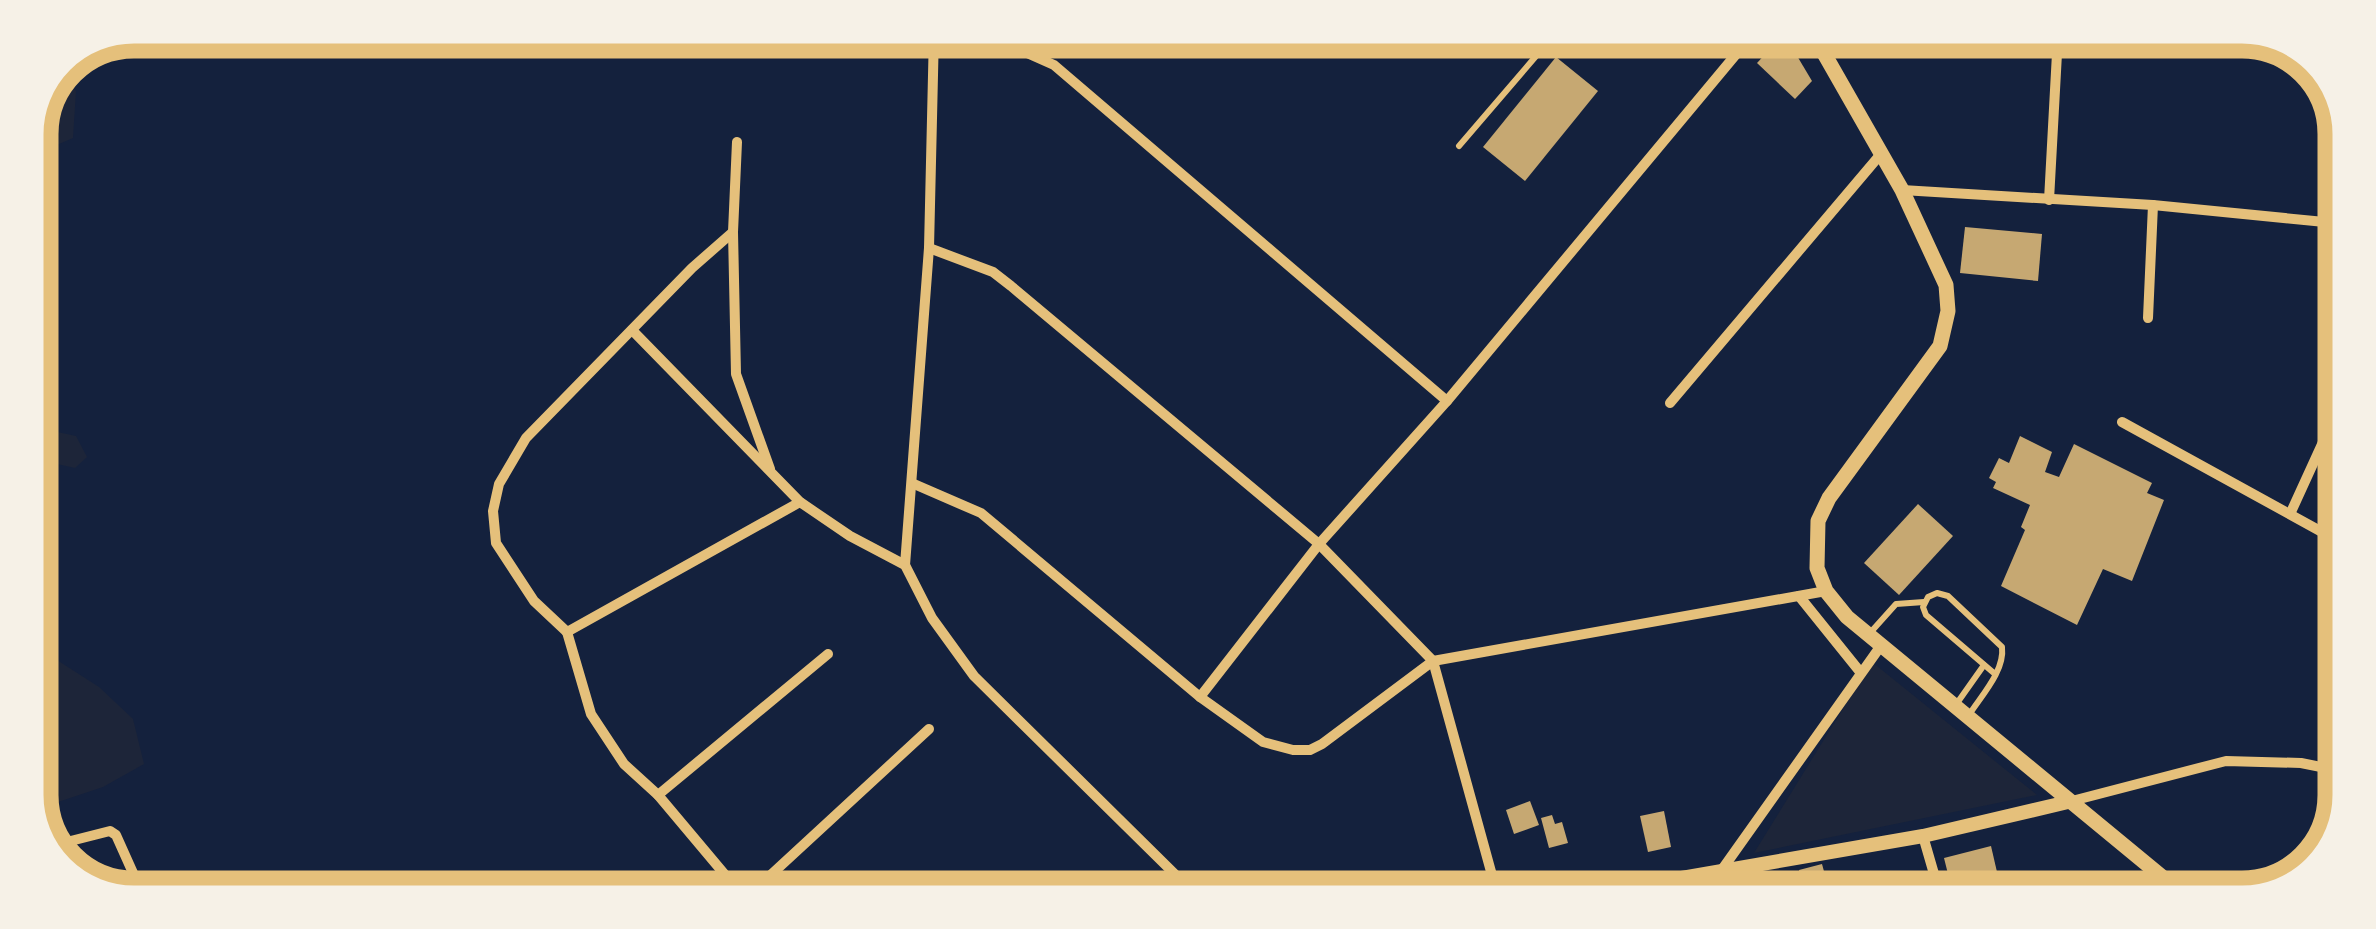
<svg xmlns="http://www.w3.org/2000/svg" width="2376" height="929" viewBox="0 0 2376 929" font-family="Georgia,serif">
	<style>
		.green { fill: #1d2539 }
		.building { fill: #c6a872 }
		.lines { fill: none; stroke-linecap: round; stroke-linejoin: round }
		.service { stroke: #e5c07b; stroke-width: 6 }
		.minor { stroke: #e5c07b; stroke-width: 10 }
		.tertiary { stroke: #e5c07b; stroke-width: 14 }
		.secondary { stroke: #e5c07b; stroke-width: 15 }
		.rim { fill: none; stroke: #e5c07b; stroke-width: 15 }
	</style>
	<rect width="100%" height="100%" fill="#14213d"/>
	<g class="green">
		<path d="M56,71L76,91L73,138L31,156L30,128Z"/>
		<path d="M30,426L76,436L87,457L75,468L30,458Z"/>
		<path d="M30,634L60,662L99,687L133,719L144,764L103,787L58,802L30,776Z"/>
		<path d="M1872,662L2037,795L1754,853Z"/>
	</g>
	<g class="building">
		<path d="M1784,34L1812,81L1795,99L1757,63Z"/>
		<path d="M1556,57L1598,91L1525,181L1483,147Z"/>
		<path d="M1965,227L2042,234L2038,281L1960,273Z"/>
		<path d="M2020,436L2052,452L2045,472L2059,477L2074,444L2152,483L2147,493L2164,500L2132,581L2103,569L2077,625L2001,586L2025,530L2021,527L2030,505L1993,488L1996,482L1989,478L1999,458L2009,463Z"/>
		<path d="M1918,504L1953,536L1899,595L1864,563Z"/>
		<path d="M1530,801L1539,825L1514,834L1506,810Z"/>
		<path d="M1664,811L1671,847L1648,852L1640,816Z"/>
		<path d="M1552,815L1555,824L1562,822L1568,843L1549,848L1541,818Z"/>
		<path d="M1991,846L2003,898H1954L1944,858Z"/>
		<path d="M1822,864L1829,890L1805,896L1799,870Z"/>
		<path d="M1854,885L1857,898H1830L1829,890Z"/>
		<path d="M1919,887L1921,898H1875V896Z"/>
	</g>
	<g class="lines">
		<g class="service">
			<path d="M1459,146L1555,34"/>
			<path d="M1870,633L1896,604L1924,602"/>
			<path d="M1955,706L1984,665"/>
			<path d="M1969,715C1981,696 2005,671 2002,647L1948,596L1937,593L1928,597L1923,607L1926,615L1995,674"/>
		</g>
		<g class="minor">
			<path d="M980,32L1054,65L1447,401"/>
			<path d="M737,142L733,232L736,374L770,469"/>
			<path d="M1902,190L2153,205L2345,224"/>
			<path d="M2049,200L2058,35"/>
			<path d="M733,232L692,268L526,438L499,484L493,511L496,543L534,601L567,632L800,502"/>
			<path d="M929,248L993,272L1011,286L1319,544L1433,661L1498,897"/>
			<path d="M2148,318L2153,205"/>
			<path d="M632,330L800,502L850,536L905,565L932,618L974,676L1197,896"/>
			<path d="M1670,403L1880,155"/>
			<path d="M2122,422L2342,543"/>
			<path d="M914,484L981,513L1200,697L1263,742L1293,750H1310L1322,744L1433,661L1826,591"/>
			<path d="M2291,512L2344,396"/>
			<path d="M905,565L929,248L934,32"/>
			<path d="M1799,596L1861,673"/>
			<path d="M567,632L591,714L624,764L658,795L742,895"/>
			<path d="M1200,697L1319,544L1447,401L1753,34"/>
			<path d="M658,795L828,654"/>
			<path d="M2068,802L2226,761L2301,763L2341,771"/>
			<path d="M1923,836L1941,898"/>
			<path d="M47,847L110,831L116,835L142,893"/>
			<path d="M749,895L929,729"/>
			<path d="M1731,898L1721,871L1880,647"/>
		</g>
		<path class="tertiary" d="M1572,897L1923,836L2068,802"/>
		<path class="secondary" d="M1813,34L1902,190L1946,285L1948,311L1940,346L1829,498L1818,521L1817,568L1826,591L1847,617L2189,899"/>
	</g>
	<path d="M0 0H2376V929H0ZM134 51H2242A83 83 0 0 1 2325 134V795A83 83 0 0 1 2242 878H134A83 83 0 0 1 51 795V134A83 83 0 0 1 134 51Z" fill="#f6f1e7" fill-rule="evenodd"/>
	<path class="rim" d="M134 51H2242A83 83 0 0 1 2325 134V795A83 83 0 0 1 2242 878H134A83 83 0 0 1 51 795V134A83 83 0 0 1 134 51Z"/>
</svg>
